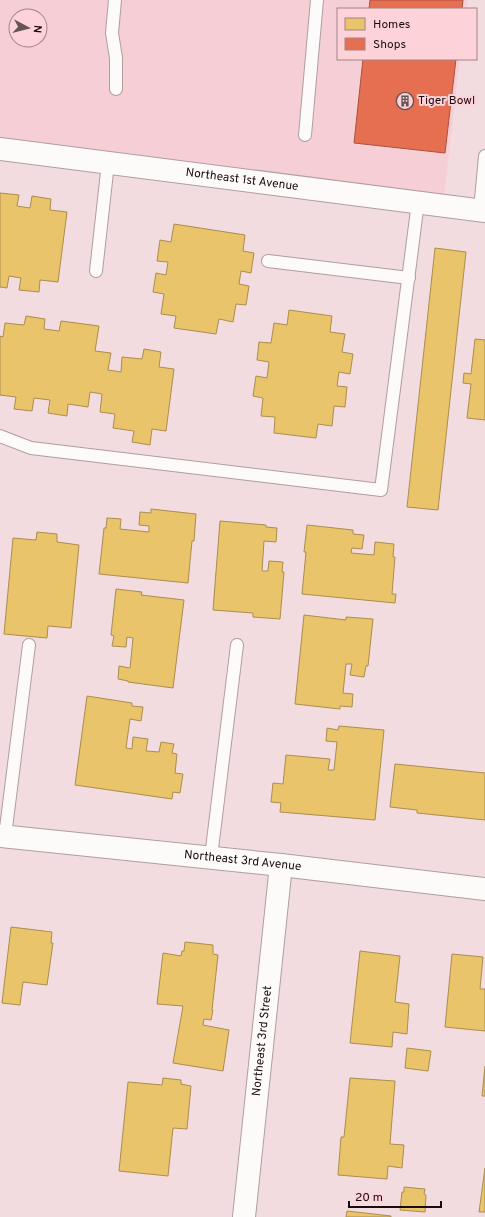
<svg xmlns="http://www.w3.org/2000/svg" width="485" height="1217" viewBox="0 0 485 1217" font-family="Overpass,sans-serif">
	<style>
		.built { fill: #f5cfd5; fill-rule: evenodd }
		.homes { fill: #e9c46a; stroke: #ab8d4e }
		.shops { fill: #e76f51; stroke: #aa513d }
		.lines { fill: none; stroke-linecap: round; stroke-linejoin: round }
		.lane-casing { stroke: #af9da0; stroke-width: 14 }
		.street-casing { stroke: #af9da0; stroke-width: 24 }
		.lane { stroke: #fdfafa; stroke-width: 12 }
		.street { stroke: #fdfafa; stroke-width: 22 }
		.labels { text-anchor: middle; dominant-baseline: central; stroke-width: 4; stroke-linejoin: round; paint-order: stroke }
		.poi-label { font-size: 12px; fill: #1a0c0e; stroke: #fdd2d8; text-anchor: start }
		.street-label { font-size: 12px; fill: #1a0c0e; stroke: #fdd2d8 }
	</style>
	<rect width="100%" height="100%" fill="#f3dcdf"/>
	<path class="built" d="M0,0H468L466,9H338V59H460L444,195L0,141ZM16,16H40V40H16Z"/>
	<g class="homes">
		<path d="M0,193L19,195L17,206L30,208L32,196L51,199L50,210L67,212L58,282L40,280L39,292L19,290L21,278L9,276L7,288L0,287Z"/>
		<path d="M174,224L245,235L243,251L254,253L251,273L241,271L239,284L249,286L246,305L236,304L233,322L219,319L216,334L174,328L176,316L161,314L164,294L153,292L156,273L166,275L168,262L157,261L160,240L171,242Z"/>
		<path d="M435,248L466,252L438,510L407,507Z"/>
		<path d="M289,310L332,316L330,332L345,334L342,352L353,354L350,374L339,372L337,386L347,387L345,407L334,406L332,426L318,424L316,438L274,433L275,417L261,416L263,398L253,396L256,376L267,378L269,362L257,360L259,342L271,343L274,323L287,325Z"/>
		<path d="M26,316L45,319L44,329L59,331L61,321L99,326L95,351L111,353L108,370L121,372L122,357L142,359L144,349L161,352L159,367L174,369L166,431L152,429L150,445L132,442L134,431L113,428L115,414L100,412L102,394L90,392L88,407L68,404L67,416L48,413L50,400L34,398L32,411L14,409L16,397L0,395V336L3,337L5,323L24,325Z"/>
		<path d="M475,339L485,340V420L467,418L471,384L463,383L464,373L471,374Z"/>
		<path d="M151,509L196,514L194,541H192L188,583L99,574L104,528H106L107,518L121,519L120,529L149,532V526L139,525L140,512L151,513Z"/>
		<path d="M220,521L266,525V527L277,528L276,542L264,541L262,571H268L269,561L283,562L282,572H284L280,619L253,617V613L213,610Z"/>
		<path d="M307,525L353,530V534L364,535L362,549L352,548L351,553L374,555L375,542L394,544L393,557H395L392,594H396L395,603L302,594L306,552H304Z"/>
		<path d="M37,532L57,534V542L79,545L71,628L48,626L47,638L4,634L13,538L36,540Z"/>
		<path d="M116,589L142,592L141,595L184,600L173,688L128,682V681L118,679L119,666L130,668L133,638L127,637L126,647L112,646L114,636L111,635Z"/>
		<path d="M304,615L346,620V617L373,619L368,666H366L364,677L350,675L352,664H346L343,693L353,694L352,707L340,706V709L295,704Z"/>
		<path d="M87,696L132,703V706L143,707L141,721L130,719L126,748L132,749L133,737L148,739L146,751L159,752L161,742L174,744L172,753L177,754L175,773L183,774L180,793L173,792L172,799L75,785Z"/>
		<path d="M339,726L384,730L375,820L280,812L281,803L271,802L273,783L283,784L286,755L330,759L328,770H334L337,742L326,741L327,728L338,730Z"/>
		<path d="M395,764L485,773V820L417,813V810L390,807Z"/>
		<path d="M11,927L52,932L51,943H53L47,985L23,982L20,1005L2,1003Z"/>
		<path d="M185,942L213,945V954L218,955L212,1010H213L211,1020L204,1019L203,1025L229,1030L223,1071L173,1063L183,1006L157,1004L163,953L181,956L182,951H184Z"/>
		<path d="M360,951L400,956L395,1002L409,1004L407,1034L393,1032L392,1047L350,1043Z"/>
		<path d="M452,954L483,957L480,989H485V1031L445,1027Z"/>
		<path d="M407,1048L431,1051L428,1071L405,1068Z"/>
		<path d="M485,1066V1096H482Z"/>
		<path d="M163,1078L181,1080V1084L191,1086L187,1129L173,1128L168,1176L119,1171L128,1082L162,1085Z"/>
		<path d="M350,1078L395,1081L390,1144L404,1145L402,1168L388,1166L387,1179L338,1175L341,1137H344Z"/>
		<path d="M485,1168V1212H479Z"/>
		<path d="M404,1187L425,1189L424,1194L426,1195L425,1212L400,1210L402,1192H404Z"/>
		<path d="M347,1211L391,1216V1217H346Z"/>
	</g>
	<g class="shops">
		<path d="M370,0H463L462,9H369Z"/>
		<path d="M363,59H456L445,153L354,143Z"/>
	</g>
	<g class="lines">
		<defs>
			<g id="lane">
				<path d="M115,0L112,33L116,58V89"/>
				<path d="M305,135L317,0"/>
				<path d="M480,210L485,156"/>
				<path d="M268,261L409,278"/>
				<path d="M96,271L108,163"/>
				<path d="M0,436L31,448L381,490L418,202"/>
				<path d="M5,836L29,645"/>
				<path d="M211,857L237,645"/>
			</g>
			<g id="street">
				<path id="s1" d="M0,149L485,211"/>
				<path id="s2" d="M0,836L281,865L485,889"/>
				<path id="s3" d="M244,1217L281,865"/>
			</g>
		</defs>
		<use href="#lane" class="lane-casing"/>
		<use href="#street" class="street-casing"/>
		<use href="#lane" class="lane"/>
		<use href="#street" class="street"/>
	</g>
	<defs>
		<symbol id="building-ring" viewBox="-11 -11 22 22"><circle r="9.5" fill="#fdd2d8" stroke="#665557" stroke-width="1.5"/><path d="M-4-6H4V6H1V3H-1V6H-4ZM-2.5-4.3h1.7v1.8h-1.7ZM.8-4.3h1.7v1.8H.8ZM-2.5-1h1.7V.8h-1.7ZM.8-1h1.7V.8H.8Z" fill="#665557"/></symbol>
	</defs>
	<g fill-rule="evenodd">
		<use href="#building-ring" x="395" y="91" width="20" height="20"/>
	</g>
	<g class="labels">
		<g class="poi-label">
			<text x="418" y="101">Tiger Bowl</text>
		</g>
		<g class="street-label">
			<text stroke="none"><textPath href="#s1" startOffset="244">Northeast 1st Avenue</textPath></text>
			<text stroke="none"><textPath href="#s2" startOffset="244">Northeast 3rd Avenue</textPath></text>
			<text stroke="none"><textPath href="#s3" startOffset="177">Northeast 3rd Street</textPath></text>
		</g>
	</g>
	<rect x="337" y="8" width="140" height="52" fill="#fdd2d8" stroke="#a28387"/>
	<rect x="345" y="18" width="20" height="12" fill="#e9c46a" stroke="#a28387"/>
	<text x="373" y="28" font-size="12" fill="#1a0c0e">Homes</text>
	<rect x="345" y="38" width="20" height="12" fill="#e76f51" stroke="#a28387"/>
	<text x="373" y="48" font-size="12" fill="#1a0c0e">Shops</text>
	<g transform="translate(28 28) rotate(97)"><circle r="19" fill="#fdd2d8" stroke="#a28387"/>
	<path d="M0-3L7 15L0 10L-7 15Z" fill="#665557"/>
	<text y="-6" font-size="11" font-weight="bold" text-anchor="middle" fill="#1a0c0e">N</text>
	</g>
	<path d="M349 1201v6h92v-6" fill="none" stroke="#1a0c0e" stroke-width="2"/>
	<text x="355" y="1201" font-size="12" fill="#1a0c0e" stroke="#fdd2d8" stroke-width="3" paint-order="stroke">20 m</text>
</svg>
